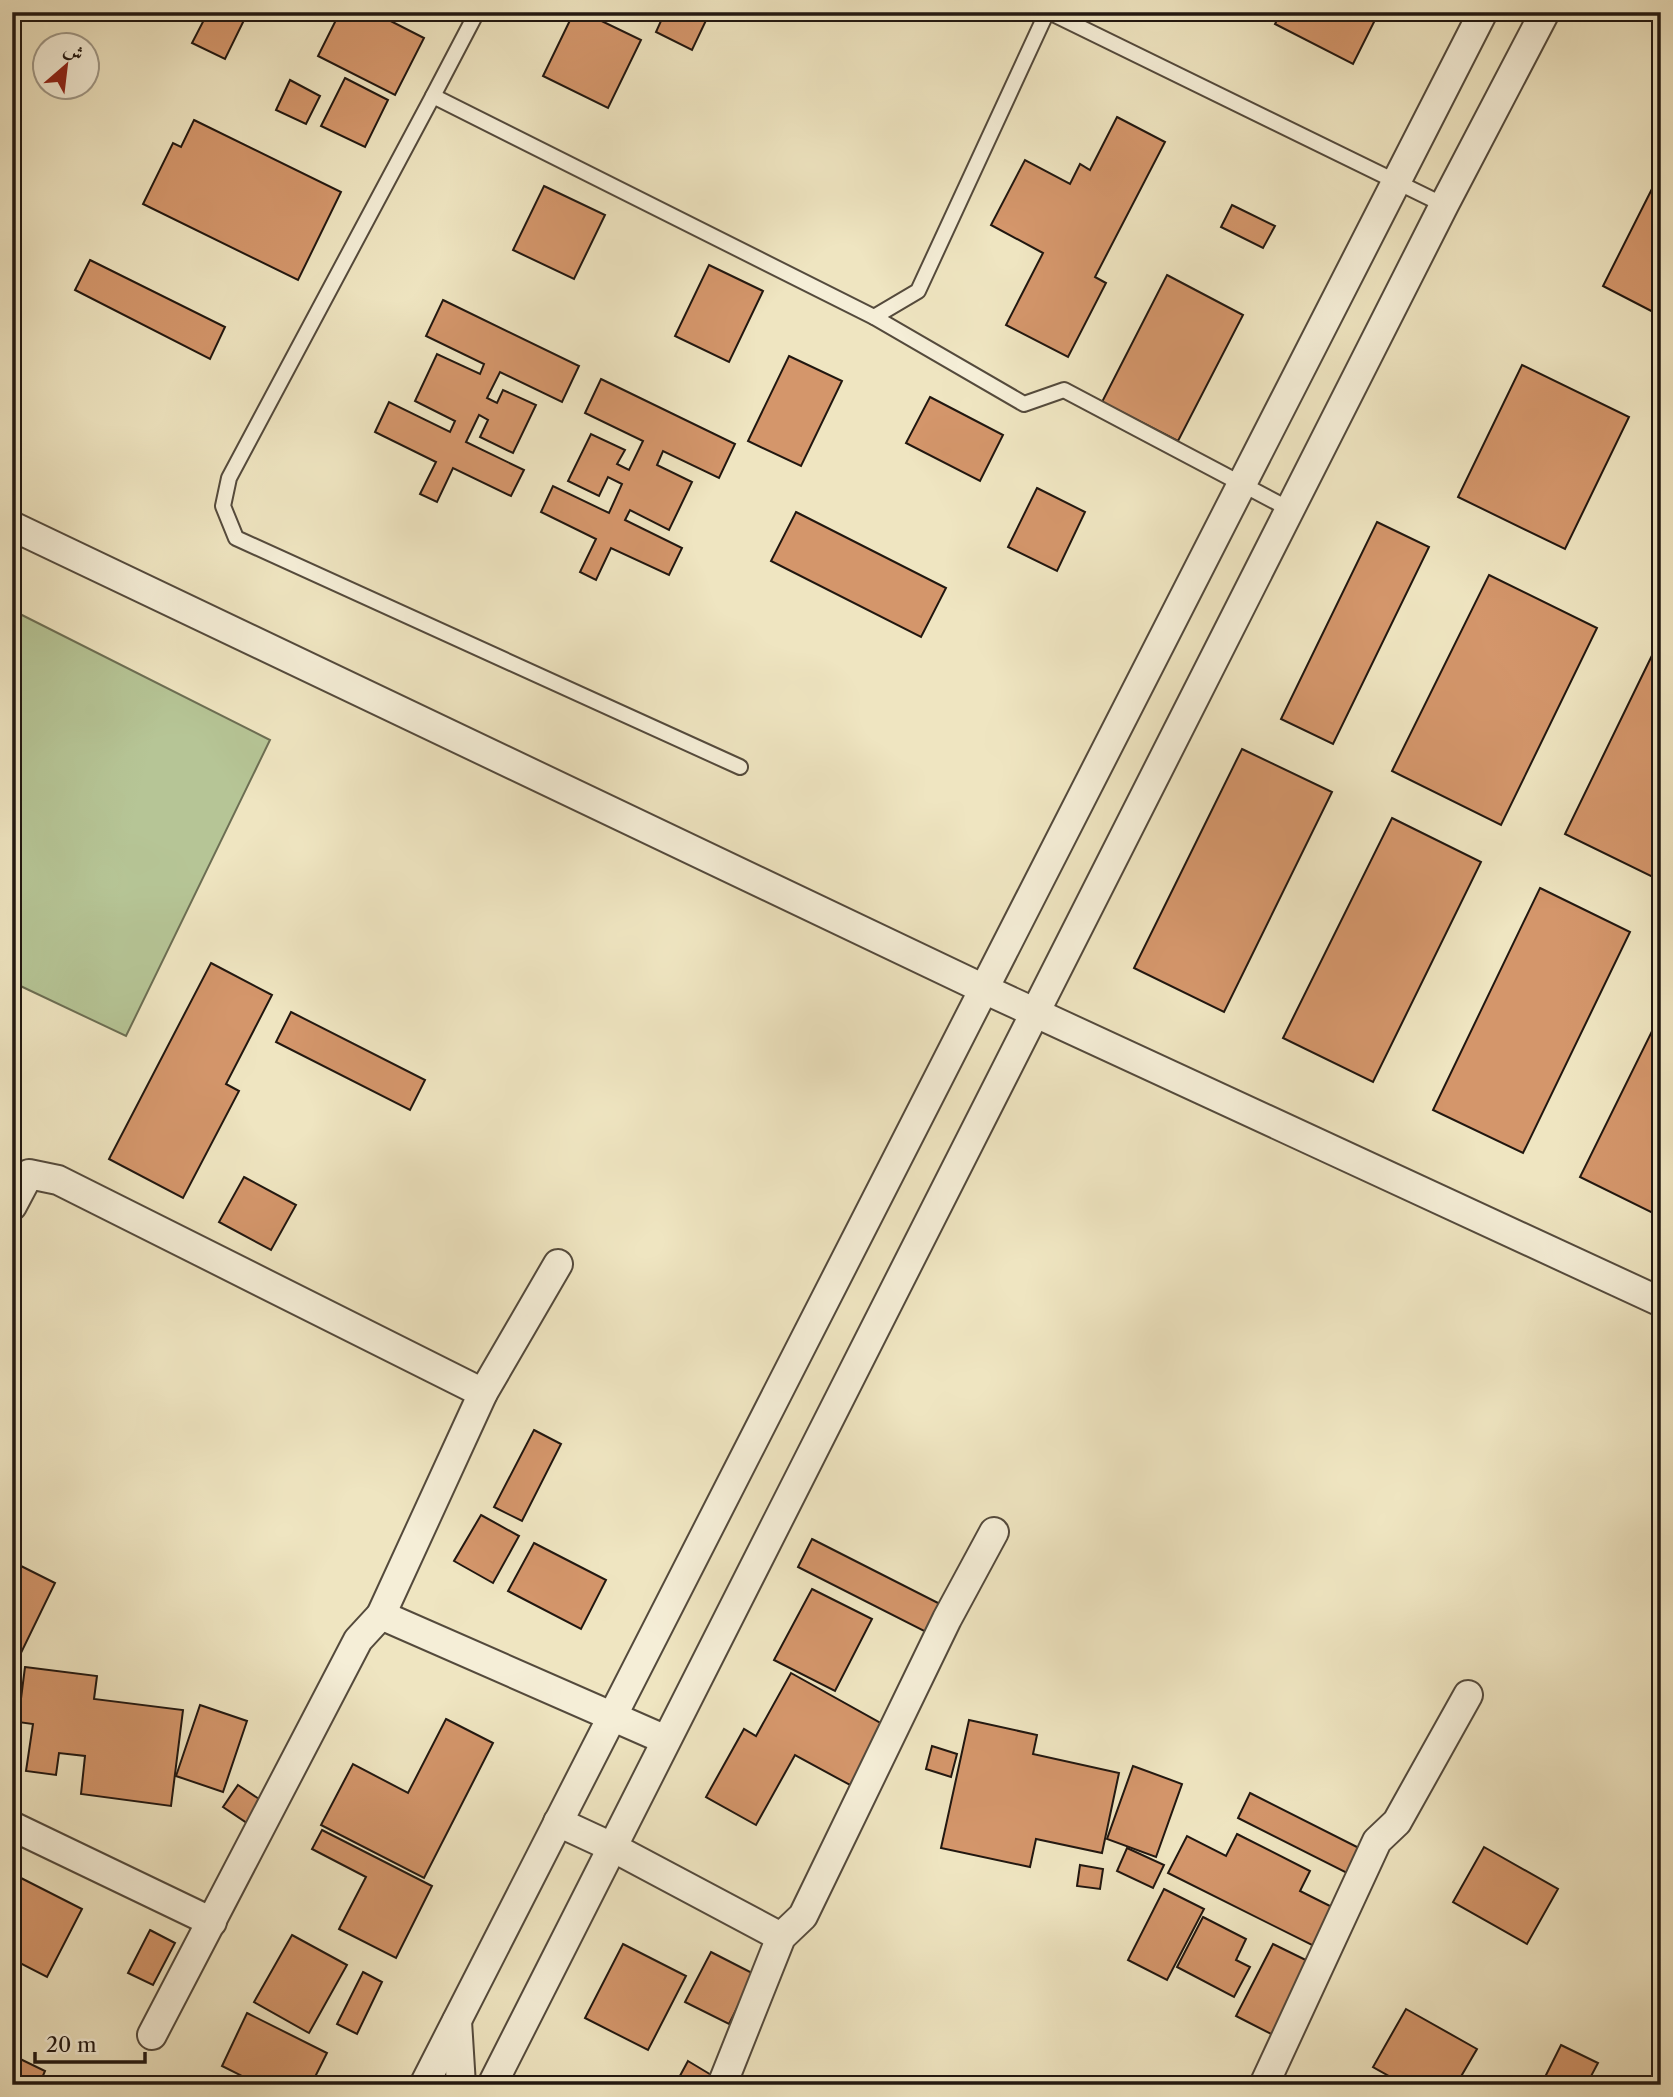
<svg xmlns="http://www.w3.org/2000/svg" width="1673" height="2097" viewBox="0 0 1673 2097" font-family="'Libre Caslon Text',Amiri,serif">
	<style>
		.green { fill: #b6c596; stroke: #6c6e53; stroke-width: 2 }
		.building { fill: #d4966b; stroke: #211710; stroke-width: 2 }
		.lines { fill: none; stroke-linecap: round; stroke-linejoin: round }
		.lane-casing { stroke: #544a3c; stroke-width: 18 }
		.street-casing { stroke: #544a3c; stroke-width: 32 }
		.lane { stroke: #f5eed7; stroke-width: 14 }
		.street { stroke: #f5eed7; stroke-width: 28 }
	</style>
	<rect width="100%" height="100%" fill="#efe5c1"/>
	<filter id="stains"><feTurbulence type="fractalNoise" baseFrequency=".00286" numOctaves="4"/><feColorMatrix values="0 0 0 0 .2 0 0 0 0 .09 0 0 0 0 .02 0 0 0 .5 -.17"/></filter>
	<radialGradient id="worn" r=".72"><stop offset=".6" stop-color="#630" stop-opacity="0"/><stop offset="1" stop-color="#630" stop-opacity=".3"/></radialGradient>
	<path class="green" d="M12,610L270,740L126,1036L12,982Z"/>
	<g class="building">
		<path d="M208,12H248L225,59L192,43Z"/>
		<path d="M340,12H373L424,38L395,95L318,56Z"/>
		<path d="M574,12H583L641,40L608,108L543,76Z"/>
		<path d="M665,12H710L692,50L656,32Z"/>
		<path d="M1281,12H1379L1353,64L1275,24Z"/>
		<path d="M345,78L388,100L365,147L321,126Z"/>
		<path d="M290,80L320,96L306,124L276,110Z"/>
		<path d="M1117,117L1165,142L1095,277L1106,283L1068,357L1006,325L1043,253L991,225L1025,160L1070,184L1080,164L1090,170Z"/>
		<path d="M194,120L341,192L298,280L143,204L173,143L181,147Z"/>
		<path d="M1661,171V316L1603,286Z"/>
		<path d="M544,186L605,215L574,279L513,250Z"/>
		<path d="M1232,205L1275,226L1263,248L1221,227Z"/>
		<path d="M90,260L225,327L210,359L75,290Z"/>
		<path d="M709,265L763,291L729,362L675,336Z"/>
		<path d="M1167,275L1243,315L1178,441L1102,402Z"/>
		<path d="M443,300L579,366L562,402L500,372L487,398L497,403L503,390L536,405L513,453L480,437L488,420L479,415L466,442L524,470L511,496L453,468L437,502L420,494L436,462L375,432L389,402L450,432L455,421L415,401L437,354L480,374L484,364L426,336Z"/>
		<path d="M789,356L842,381L801,466L748,441Z"/>
		<path d="M1522,365L1629,417L1565,549L1458,497Z"/>
		<path d="M601,379L735,444L719,478L663,451L657,465L692,482L669,530L630,510L625,520L682,548L669,575L611,548L596,580L580,572L596,539L541,512L553,486L609,513L622,484L608,477L599,496L568,481L591,434L625,450L617,464L629,470L643,441L585,413Z"/>
		<path d="M930,397L1003,435L980,481L906,443Z"/>
		<path d="M1037,488L1085,512L1057,571L1008,547Z"/>
		<path d="M796,512L946,588L921,637L771,561Z"/>
		<path d="M1377,522L1429,547L1333,744L1281,719Z"/>
		<path d="M1489,575L1597,628L1501,825L1392,771Z"/>
		<path d="M1661,637V881L1565,834Z"/>
		<path d="M1242,749L1332,792L1224,1012L1134,968Z"/>
		<path d="M1392,818L1481,862L1373,1082L1283,1038Z"/>
		<path d="M1540,888L1630,932L1523,1153L1433,1110Z"/>
		<path d="M211,963L272,995L226,1084L239,1091L183,1198L109,1159Z"/>
		<path d="M291,1012L425,1080L410,1110L276,1042Z"/>
		<path d="M1661,1013V1217L1580,1177Z"/>
		<path d="M244,1177L296,1205L271,1250L219,1222Z"/>
		<path d="M534,1430L561,1444L522,1521L494,1507Z"/>
		<path d="M481,1515L519,1536L493,1583L454,1561Z"/>
		<path d="M812,1539L944,1606L930,1634L798,1567Z"/>
		<path d="M534,1543L606,1580L581,1629L508,1591Z"/>
		<path d="M13,1562L55,1583L20,1655L12,1651Z"/>
		<path d="M812,1589L872,1619L835,1691L774,1660Z"/>
		<path d="M25,1667L97,1676L94,1699L183,1710L171,1806L81,1794L85,1756L59,1753L56,1775L26,1771L33,1724L18,1722Z"/>
		<path d="M791,1673L884,1725L850,1785L795,1755L756,1825L706,1797L744,1729L756,1736Z"/>
		<path d="M200,1705L247,1721L223,1792L176,1776Z"/>
		<path d="M446,1719L493,1743L424,1878L321,1825L353,1764L408,1793Z"/>
		<path d="M969,1720L1037,1735L1033,1754L1119,1773L1102,1853L1036,1839L1030,1867L941,1848Z"/>
		<path d="M932,1746L957,1754L951,1777L926,1769Z"/>
		<path d="M1133,1766L1182,1784L1156,1857L1107,1839Z"/>
		<path d="M238,1785L262,1801L247,1823L223,1807Z"/>
		<path d="M1250,1793L1361,1849L1349,1874L1238,1818Z"/>
		<path d="M322,1830L432,1886L396,1958L339,1929L366,1877L312,1849Z"/>
		<path d="M1237,1834L1310,1871L1300,1891L1342,1912L1322,1950L1168,1873L1187,1836L1226,1856Z"/>
		<path d="M1484,1847L1558,1889L1527,1944L1453,1902Z"/>
		<path d="M1127,1848L1164,1865L1153,1888L1117,1871Z"/>
		<path d="M1080,1865L1103,1869L1100,1889L1077,1886Z"/>
		<path d="M19,1877L82,1909L47,1977L12,1959V1889Z"/>
		<path d="M1164,1889L1204,1909L1167,1980L1128,1960Z"/>
		<path d="M1203,1917L1246,1939L1236,1960L1250,1967L1234,1997L1177,1967Z"/>
		<path d="M150,1930L175,1943L153,1985L128,1973Z"/>
		<path d="M292,1935L347,1965L309,2033L254,2002Z"/>
		<path d="M623,1944L686,1976L648,2050L585,2018Z"/>
		<path d="M1273,1944L1316,1965L1279,2038L1236,2016Z"/>
		<path d="M711,1952L754,1974L729,2024L685,2002Z"/>
		<path d="M363,1972L382,1982L357,2034L337,2024Z"/>
		<path d="M1406,2009L1477,2049L1456,2085H1405L1373,2067Z"/>
		<path d="M247,2013L327,2053L311,2085H260L222,2066Z"/>
		<path d="M1561,2045L1598,2063L1590,2078L1603,2085H1541Z"/>
		<path d="M12,2055L45,2071L39,2085H12Z"/>
		<path d="M688,2061L713,2076L708,2085H675Z"/>
	</g>
	<g class="lines">
		<defs>
			<g id="lane">
				<path d="M1049,12L1444,205"/>
				<path d="M433,96L477,12"/>
				<path d="M874,317L1024,404L1064,390L1289,509"/>
				<path d="M740,767L236,538L223,506L229,478L433,96L874,317L918,291L1047,12"/>
			</g>
			<g id="street">
				<path d="M12,526L984,989L1661,1302"/>
				<path d="M12,1206L29,1174L58,1180L483,1393"/>
				<path d="M381,1615L666,1740"/>
				<path d="M558,1822L612,1847L781,1937"/>
				<path d="M12,1826L212,1922"/>
				<path d="M457,2021L461,2085"/>
				<path d="M152,2035L358,1640L381,1615L483,1393L558,1264"/>
				<path d="M424,2085L1483,12"/>
				<path d="M492,2085L1444,205L1545,12"/>
				<path d="M722,2085L781,1937L803,1916L947,1619L994,1532"/>
				<path d="M1264,2085L1377,1841L1397,1822L1468,1695"/>
			</g>
		</defs>
		<use href="#lane" class="lane-casing"/>
		<use href="#street" class="street-casing"/>
		<use href="#lane" class="lane"/>
		<use href="#street" class="street"/>
	</g>
	<rect width="1673" height="2097" fill="none" stroke="#efe5c1" stroke-width="42"/>
	<rect x="14" y="14" width="1645" height="2069" fill="none" stroke="#211710" stroke-width="3.5"/>
	<rect x="21" y="21" width="1631" height="2055" fill="none" stroke="#211710" stroke-width="2"/>
	<g transform="translate(66 66) rotate(28)"><circle r="33" fill="#f5eed7" stroke="#a09887" stroke-width="2"/>
	<path d="M0-5L12 26L0 18L-12 26Z" fill="#8f2418"/>
	<text y="-10" font-size="19" font-weight="bold" text-anchor="middle" fill="#211710">ش</text>
	</g>
	<path d="M35 2052v10h110v-10" fill="none" stroke="#211710" stroke-width="3.5"/>
	<text x="46" y="2052" font-size="21" fill="#211710" stroke="#f5eed7" stroke-width="5" paint-order="stroke">20 m</text>
	<rect width="100%" height="100%" filter="url(#stains)"/>
	<rect width="100%" height="100%" fill="url(#worn)"/>
</svg>
